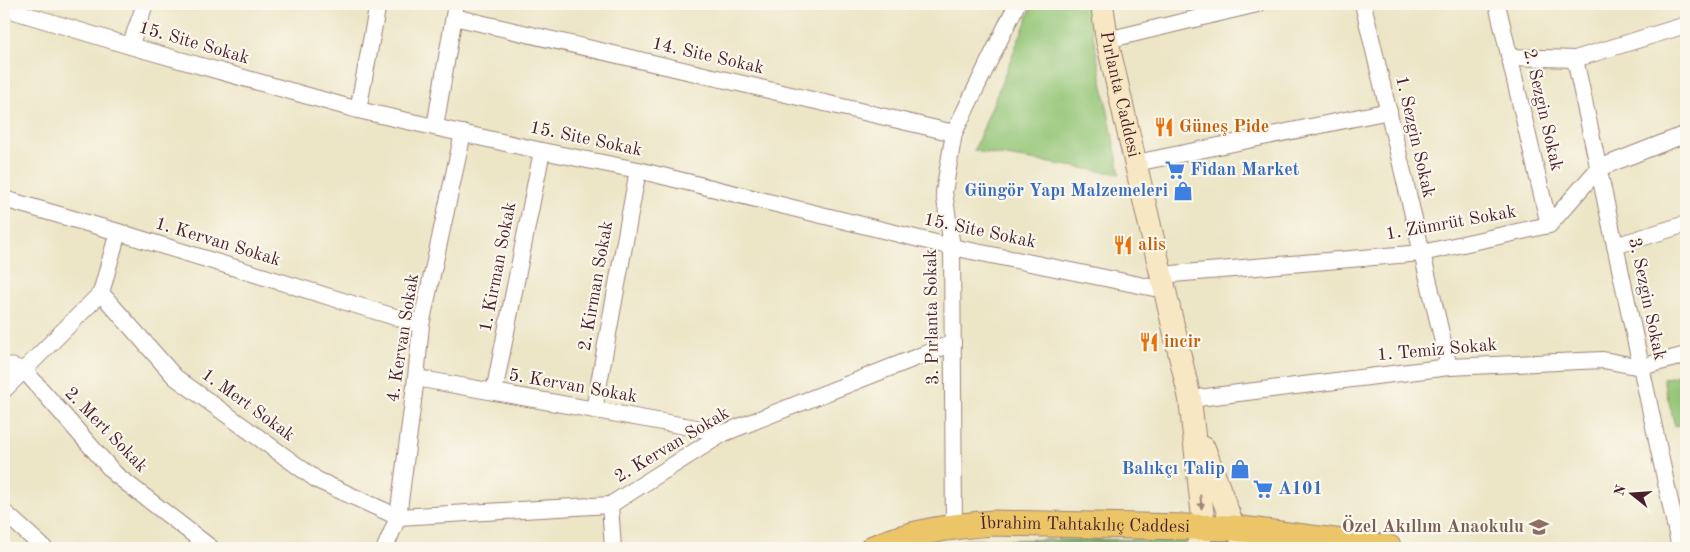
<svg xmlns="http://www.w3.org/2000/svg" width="1690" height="552" viewBox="0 0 1690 552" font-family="'Old Standard TT',serif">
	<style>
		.green { fill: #93c576; stroke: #6e7250 }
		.forest { fill: #76aa67; stroke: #606449 }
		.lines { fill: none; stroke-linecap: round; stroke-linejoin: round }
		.street-casing { stroke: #9b8278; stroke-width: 18 }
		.secondary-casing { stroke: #9b8278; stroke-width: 24 }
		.primary-casing { stroke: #9b8278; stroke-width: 27 }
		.street { stroke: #fff; stroke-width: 16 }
		.secondary { stroke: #f7e8c3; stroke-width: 22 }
		.primary { stroke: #ecc569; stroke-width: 25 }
		.oneway { fill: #a08477 }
		.labels { text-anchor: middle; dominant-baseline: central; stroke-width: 4.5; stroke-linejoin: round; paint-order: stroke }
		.street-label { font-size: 18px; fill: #4a1f2b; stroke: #fbf7ec }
		.food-label { font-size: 18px; font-weight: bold; fill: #c56008; stroke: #fbf7ec; text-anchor: start }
		.shop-label { font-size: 18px; font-weight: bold; fill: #366cbe; stroke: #fbf7ec; text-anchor: start }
		.education-label { font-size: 18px; font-weight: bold; fill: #785e54; stroke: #fbf7ec; text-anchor: end }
	</style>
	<rect width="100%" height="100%" fill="#fbf7ec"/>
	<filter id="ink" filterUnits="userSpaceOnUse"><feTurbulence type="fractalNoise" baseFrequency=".02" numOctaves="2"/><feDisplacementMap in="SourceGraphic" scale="10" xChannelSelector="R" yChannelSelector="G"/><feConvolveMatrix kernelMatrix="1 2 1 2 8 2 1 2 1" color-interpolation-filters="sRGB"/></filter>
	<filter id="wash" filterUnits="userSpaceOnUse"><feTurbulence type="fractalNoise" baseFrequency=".0096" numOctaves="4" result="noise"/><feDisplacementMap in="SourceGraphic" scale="20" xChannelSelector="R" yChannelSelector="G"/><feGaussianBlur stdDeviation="1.12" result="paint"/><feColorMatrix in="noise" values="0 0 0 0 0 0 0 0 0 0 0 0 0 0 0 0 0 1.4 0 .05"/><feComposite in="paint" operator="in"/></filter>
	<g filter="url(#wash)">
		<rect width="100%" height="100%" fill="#ece5c6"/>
		<g class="green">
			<path d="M1033,4H1087L1120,174L974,151Z"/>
			<path d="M1686,373V423L1675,426L1663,379Z"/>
			<path d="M1224,540L1230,544L1232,548H1212L1217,542Z"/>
		</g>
		<path class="forest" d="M1189,539V548H960L962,540Z"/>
	</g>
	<g filter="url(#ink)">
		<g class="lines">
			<defs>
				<g id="street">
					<path d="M1363,4L1449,367"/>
					<path d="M1497,4L1549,225"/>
					<path d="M4,8L130,46L358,110L542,151L638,170L952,247L1164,290"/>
					<path d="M454,17L954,133"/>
					<path d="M1107,40L1257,4"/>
					<path d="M130,46L145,4"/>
					<path d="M1510,57L1575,59L1686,25"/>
					<path d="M1575,59L1680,548"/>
					<path d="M358,110L378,4"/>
					<path d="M435,127L456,4"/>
					<path d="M1136,163L1389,111"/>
					<path d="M4,199L118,232L421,325"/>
					<path d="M1615,246L1686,224"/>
					<path d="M1161,275L1422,253L1549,225L1599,168L1686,134"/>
					<path d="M101,293L175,377L317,480L398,517L610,505L724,433L953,343"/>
					<path d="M4,364L24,370L115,474L211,548"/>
					<path d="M416,378L724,433"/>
					<path d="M4,390L101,293L118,232"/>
					<path d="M494,392L542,151"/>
					<path d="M1190,399L1449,367L1603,360L1641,367L1686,355"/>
					<path d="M594,410L638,170"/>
					<path d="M610,505L613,548"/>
					<path d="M4,512L44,548"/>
					<path d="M954,526L952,247L944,192L954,133L1017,4"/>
					<path d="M385,548L398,517L416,378L421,325L463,133"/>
				</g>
				<g id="secondary">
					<path id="s1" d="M1102,4L1107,40L1190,399L1204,527L1197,548"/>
					<path d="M1204,448L1234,528L1243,539L1247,548"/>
				</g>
				<g id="primary">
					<path id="s2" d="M873,548C912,532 951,526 993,523L1234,528L1389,548"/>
				</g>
			</defs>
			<use href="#street" class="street-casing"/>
			<use href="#secondary" class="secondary-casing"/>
			<use href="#primary" class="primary-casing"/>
			<use href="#street" class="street"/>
			<use href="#secondary" class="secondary"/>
			<use href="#primary" class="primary"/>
		</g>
		<defs><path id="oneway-solid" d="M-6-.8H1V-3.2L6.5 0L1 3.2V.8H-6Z" transform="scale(1.25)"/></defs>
		<use class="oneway" href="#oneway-solid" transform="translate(1201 502) rotate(84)"/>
	</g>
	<defs>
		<symbol id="restaurant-bare" viewBox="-9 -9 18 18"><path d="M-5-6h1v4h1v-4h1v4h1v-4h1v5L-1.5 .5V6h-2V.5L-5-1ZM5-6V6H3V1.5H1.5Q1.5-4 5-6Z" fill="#e8710a" stroke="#fbf7ec" stroke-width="2.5" paint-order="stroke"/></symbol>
		<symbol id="supermarket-bare" viewBox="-9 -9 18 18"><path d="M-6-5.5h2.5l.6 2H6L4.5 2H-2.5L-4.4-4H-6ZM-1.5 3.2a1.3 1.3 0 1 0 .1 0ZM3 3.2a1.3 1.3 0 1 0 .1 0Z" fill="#3f7fe0" stroke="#fbf7ec" stroke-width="2.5" paint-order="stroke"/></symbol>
		<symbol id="shop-bare" viewBox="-9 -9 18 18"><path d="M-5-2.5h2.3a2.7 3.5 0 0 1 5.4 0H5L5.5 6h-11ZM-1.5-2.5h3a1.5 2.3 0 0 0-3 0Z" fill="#3f7fe0" stroke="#fbf7ec" stroke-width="2.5" paint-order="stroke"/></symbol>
		<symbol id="school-bare" viewBox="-9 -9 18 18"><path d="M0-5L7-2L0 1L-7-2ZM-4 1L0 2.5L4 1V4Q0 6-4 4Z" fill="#8d6e63" stroke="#fbf7ec" stroke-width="2.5" paint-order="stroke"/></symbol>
	</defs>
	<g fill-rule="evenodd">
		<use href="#restaurant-bare" x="1150" y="113" width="28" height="28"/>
		<use href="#supermarket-bare" x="1161" y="156" width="28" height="28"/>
		<use href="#shop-bare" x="1169" y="177" width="28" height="28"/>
		<use href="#restaurant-bare" x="1109" y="231" width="28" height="28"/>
		<use href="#restaurant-bare" x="1135" y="328" width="28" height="28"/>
		<use href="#shop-bare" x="1226" y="455" width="28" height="28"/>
		<use href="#supermarket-bare" x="1249" y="475" width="28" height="28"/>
		<use href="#school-bare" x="1525" y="513" width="28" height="28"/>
	</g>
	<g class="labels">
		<g class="street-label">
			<text transform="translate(194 43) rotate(16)">15. Site Sokak</text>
			<text transform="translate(708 56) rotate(13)">14. Site Sokak</text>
			<text stroke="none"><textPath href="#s1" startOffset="92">Pırlanta Caddesi</textPath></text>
			<text transform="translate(1543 110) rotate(77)">2. Sezgin Sokak</text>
			<text transform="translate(1415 137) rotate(77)">1. Sezgin Sokak</text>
			<text transform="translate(586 139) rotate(12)">15. Site Sokak</text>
			<text transform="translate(1451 223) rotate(-10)">1. Zümrüt Sokak</text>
			<text transform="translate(980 231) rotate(12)">15. Site Sokak</text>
			<text transform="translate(218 242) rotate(17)">1. Kervan Sokak</text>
			<text transform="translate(498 267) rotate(-79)">1. Kirman Sokak</text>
			<text transform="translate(596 286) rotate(-80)">2. Kirman Sokak</text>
			<text transform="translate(1647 299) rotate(78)">3. Sezgin Sokak</text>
			<text transform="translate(932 317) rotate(-91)">3. Pırlanta Sokak</text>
			<text transform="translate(403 338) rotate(-81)">4. Kervan Sokak</text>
			<text transform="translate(1437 350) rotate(-5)">1. Temiz Sokak</text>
			<text transform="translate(573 386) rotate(10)">5. Kervan Sokak</text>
			<text transform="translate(248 405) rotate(36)">1. Mert Sokak</text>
			<text transform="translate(106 430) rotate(46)">2. Mert Sokak</text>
			<text transform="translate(672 445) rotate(-31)">2. Kervan Sokak</text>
			<text stroke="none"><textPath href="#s2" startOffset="215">İbrahim Tahtakılıç Caddesi</textPath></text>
		</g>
		<g class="food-label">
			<text x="1179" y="127">Güneş Pide</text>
			<text x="1138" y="245">alis</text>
			<text x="1164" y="342">incir</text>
		</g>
		<g class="shop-label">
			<text x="1190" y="170">Fidan Market</text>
			<text x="1168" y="191" text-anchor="end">Güngör Yapı Malzemeleri</text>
			<text x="1225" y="469" text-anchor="end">Balıkçı Talip</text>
			<text x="1278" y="489">A101</text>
		</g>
		<g class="education-label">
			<text x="1524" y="527">Özel Akıllım Anaokulu</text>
		</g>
	</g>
	<rect width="1690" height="552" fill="none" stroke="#fbf7ec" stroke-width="20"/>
	<g transform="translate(1632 494) rotate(287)" stroke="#fbf7ec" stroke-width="4" paint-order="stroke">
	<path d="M0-4L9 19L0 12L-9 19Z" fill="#4a1f2b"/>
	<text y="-8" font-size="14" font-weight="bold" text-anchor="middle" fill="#4a1f2b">N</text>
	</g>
</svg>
